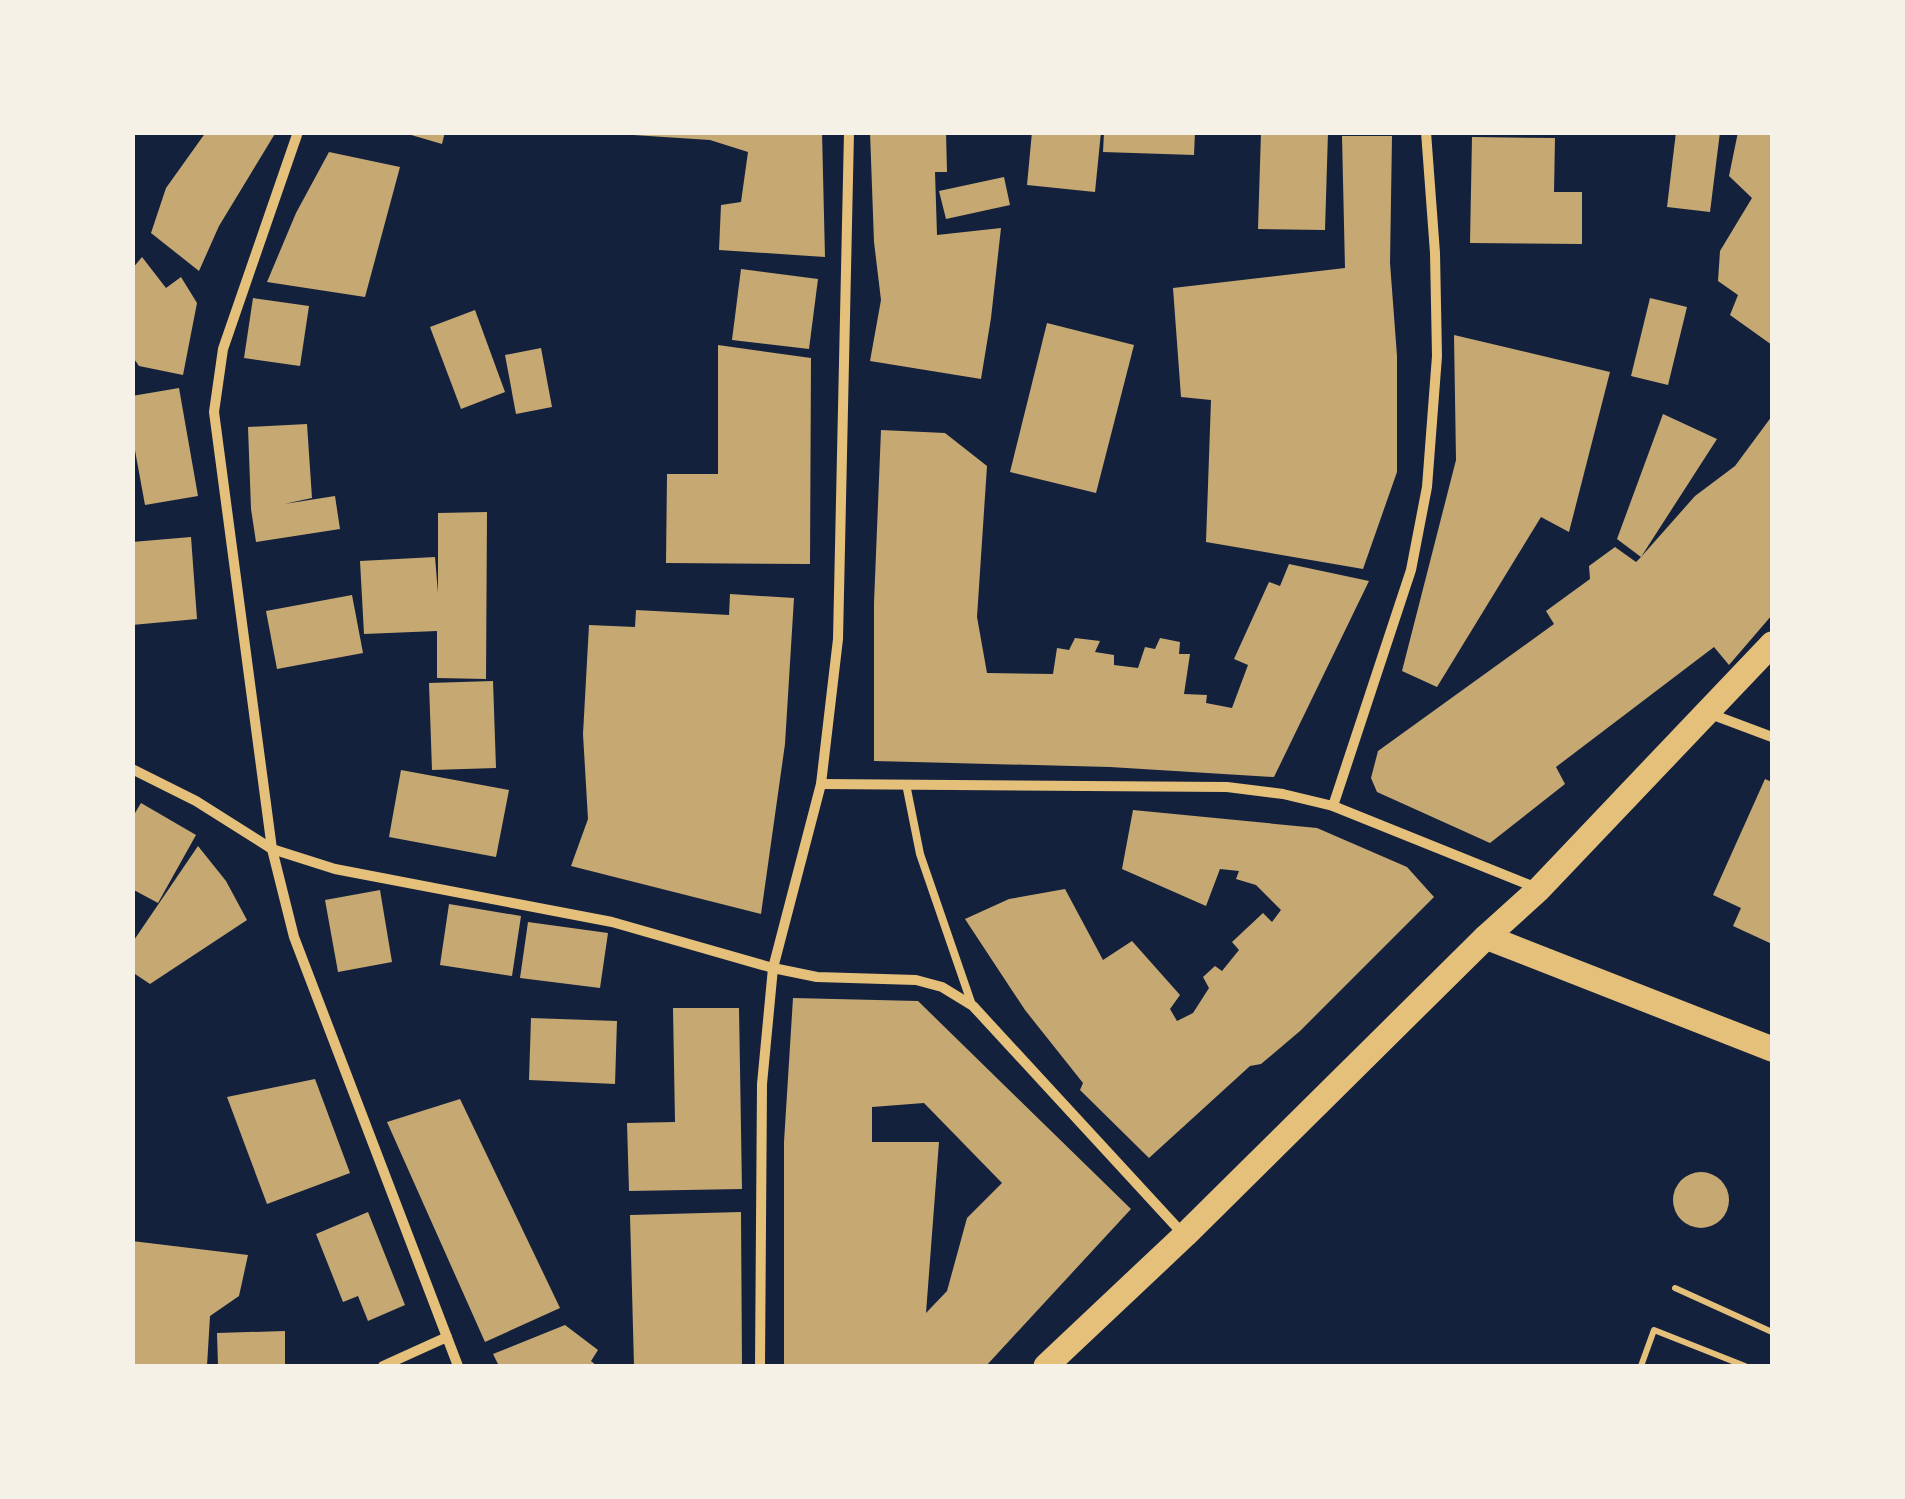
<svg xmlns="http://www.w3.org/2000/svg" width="1905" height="1499" viewBox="0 0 1905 1499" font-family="'DejaVu Sans',sans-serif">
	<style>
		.building { fill: #c6a872; fill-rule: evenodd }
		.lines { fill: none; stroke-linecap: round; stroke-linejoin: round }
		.path { stroke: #e5c07b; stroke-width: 6 }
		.service { stroke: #e5c07b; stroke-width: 8 }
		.minor { stroke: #e5c07b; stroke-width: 10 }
		.primary { stroke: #e5c07b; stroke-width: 25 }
	</style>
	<rect width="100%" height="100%" fill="#14213d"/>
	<g class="building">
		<path d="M206,132H276L219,226L199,271L151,233L166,188Z"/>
		<path d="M401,132H445L442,144Z"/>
		<path d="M633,132H822L825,257L719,250L721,205L741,202L748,152L710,140L633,135Z"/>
		<path d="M870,132H946L947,172H935L937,235L1001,228L991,318L981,379L870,361L881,300L874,242Z"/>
		<path d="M1032,132H1101L1095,192L1027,185Z"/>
		<path d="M1104,132H1195L1194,155L1103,152Z"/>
		<path d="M1261,132H1328L1325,230L1258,229Z"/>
		<path d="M1676,132H1720L1710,212L1667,207Z"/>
		<path d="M1738,132H1772V345L1730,315L1738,295L1718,281L1720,251L1752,198L1729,176Z"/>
		<path d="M1342,136H1392L1390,263L1397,356V472L1363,569L1206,542L1211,400L1181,397L1173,288L1345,268Z"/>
		<path d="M1472,137L1555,138L1554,192H1582V244L1470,243Z"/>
		<path d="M329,152L400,167L365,297L267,282L296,213Z"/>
		<path d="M1004,177L1010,205L946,219L939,191Z"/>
		<path d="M142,257L166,288L181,277L197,303L183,375L139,366L132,356V269Z"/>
		<path d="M741,269L818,279L809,349L732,340Z"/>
		<path d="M253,298L309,306L300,366L244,358Z"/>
		<path d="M1650,298L1687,307L1668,385L1631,376Z"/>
		<path d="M475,310L505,392L461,409L430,327Z"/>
		<path d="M1047,323L1134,345L1096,493L1010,472Z"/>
		<path d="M1454,335L1610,372L1569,532L1541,517L1437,687L1402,671L1456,460Z"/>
		<path d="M718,345L811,358L810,564L666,563L667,474H718Z"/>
		<path d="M541,348L552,407L516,414L505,355Z"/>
		<path d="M179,388L198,496L145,505L132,434V396Z"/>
		<path d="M1663,414L1717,439L1641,557L1695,496L1735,466L1772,416V615L1729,665L1714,647L1556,767L1565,784L1490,843L1377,792L1371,778L1378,751L1554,624L1546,611L1590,579L1589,566L1615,547L1636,562L1641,557L1617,539Z"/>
		<path d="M307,424L312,498L284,504L335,496L340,529L256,542L251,509L248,427Z"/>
		<path d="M881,430L945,433L987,466L977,617L987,673L1053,674L1057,648L1069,650L1075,638L1100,641L1095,652L1114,655V665L1138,668L1145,647L1155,649L1160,638L1180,642L1179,654H1190L1184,694L1207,695L1206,703L1232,708L1248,665L1234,659L1269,582L1280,586L1289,564L1369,581L1274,777L1110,767L874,761V603Z"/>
		<path d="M487,512L486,679L437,678V631L364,634L360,561L435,557L438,593V513Z"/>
		<path d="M191,537L197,619L132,625V542Z"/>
		<path d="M730,594L794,598L785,744L761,914L571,866L588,819L583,734L589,625L635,627L636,610L729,615Z"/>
		<path d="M352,595L363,653L277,669L266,611Z"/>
		<path d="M493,681L496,768L432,770L429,683Z"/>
		<path d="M401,770L509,790L496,857L389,837Z"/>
		<path d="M1765,779L1772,782V944L1733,926L1741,908L1713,895Z"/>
		<path d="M141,803L196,835L158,903L132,889V818Z"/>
		<path d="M1133,810L1317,828L1407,867L1434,897L1300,1031L1261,1064L1250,1066L1149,1158L1080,1090L1083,1083L1025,1010L965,919L1009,899L1065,889L1103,960L1132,941L1180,995L1170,1009L1177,1021L1193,1013L1209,988L1203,977L1215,966L1222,971L1239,950L1232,942L1263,913L1272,922L1281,910L1256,885L1236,879L1239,871L1220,869L1206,906L1122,869Z"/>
		<path d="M198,846L226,881L247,920L150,984L132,972V943Z"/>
		<path d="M380,890L392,962L338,972L325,900Z"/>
		<path d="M449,904L521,916L512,976L440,965Z"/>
		<path d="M528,922L608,933L600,988L520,978Z"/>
		<path d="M793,998L918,1001L1131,1209L986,1366H784V1142ZM924,1103L1002,1183L967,1218L947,1291L926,1313L939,1142H872V1107Z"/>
		<path d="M673,1008H739L742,1189L629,1191L627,1123L675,1122Z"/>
		<path d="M531,1018L617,1021L615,1084L529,1080Z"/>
		<path d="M315,1079L350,1173L267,1204L227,1097Z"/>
		<path d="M460,1099L560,1308L485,1342L387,1122Z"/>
		<circle cx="1701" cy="1200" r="28"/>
		<path d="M368,1212L405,1305L368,1321L358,1296L343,1302L316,1234Z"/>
		<path d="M741,1212L742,1366H634L630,1215Z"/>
		<path d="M132,1241L248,1255L239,1296L210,1316L207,1366H132Z"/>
		<path d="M565,1325L598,1350L591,1361L597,1366H499L493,1354Z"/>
		<path d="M285,1331V1366H218L217,1333Z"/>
	</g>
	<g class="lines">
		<g class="path">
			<path d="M1675,1288L1772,1332"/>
			<path d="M1641,1366L1654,1330L1745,1366"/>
		</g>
		<path class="service" d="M906,784L920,854L972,1005"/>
		<g class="minor">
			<path d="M298,132L223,349L214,412L272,849L294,937L458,1366"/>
			<path d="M1708,713L1772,737"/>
			<path d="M132,769L196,801L272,849L335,869L612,922L773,968L817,977L916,980L942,987L973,1006L1184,1235"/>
			<path d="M821,784L1227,787L1283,794L1333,806L1537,888"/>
			<path d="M1333,806L1411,570L1427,487L1437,356L1435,253L1426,132"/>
			<path d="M383,1366L447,1337"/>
			<path d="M760,1366L762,1084L773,968L821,784L838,639L849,132"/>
		</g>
		<g class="primary">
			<path d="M1486,937L1772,1049"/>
			<path d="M1046,1366L1185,1235L1486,937L1539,889L1772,644"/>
		</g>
	</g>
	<rect width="1905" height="1499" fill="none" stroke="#f6f1e7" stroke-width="270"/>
</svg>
